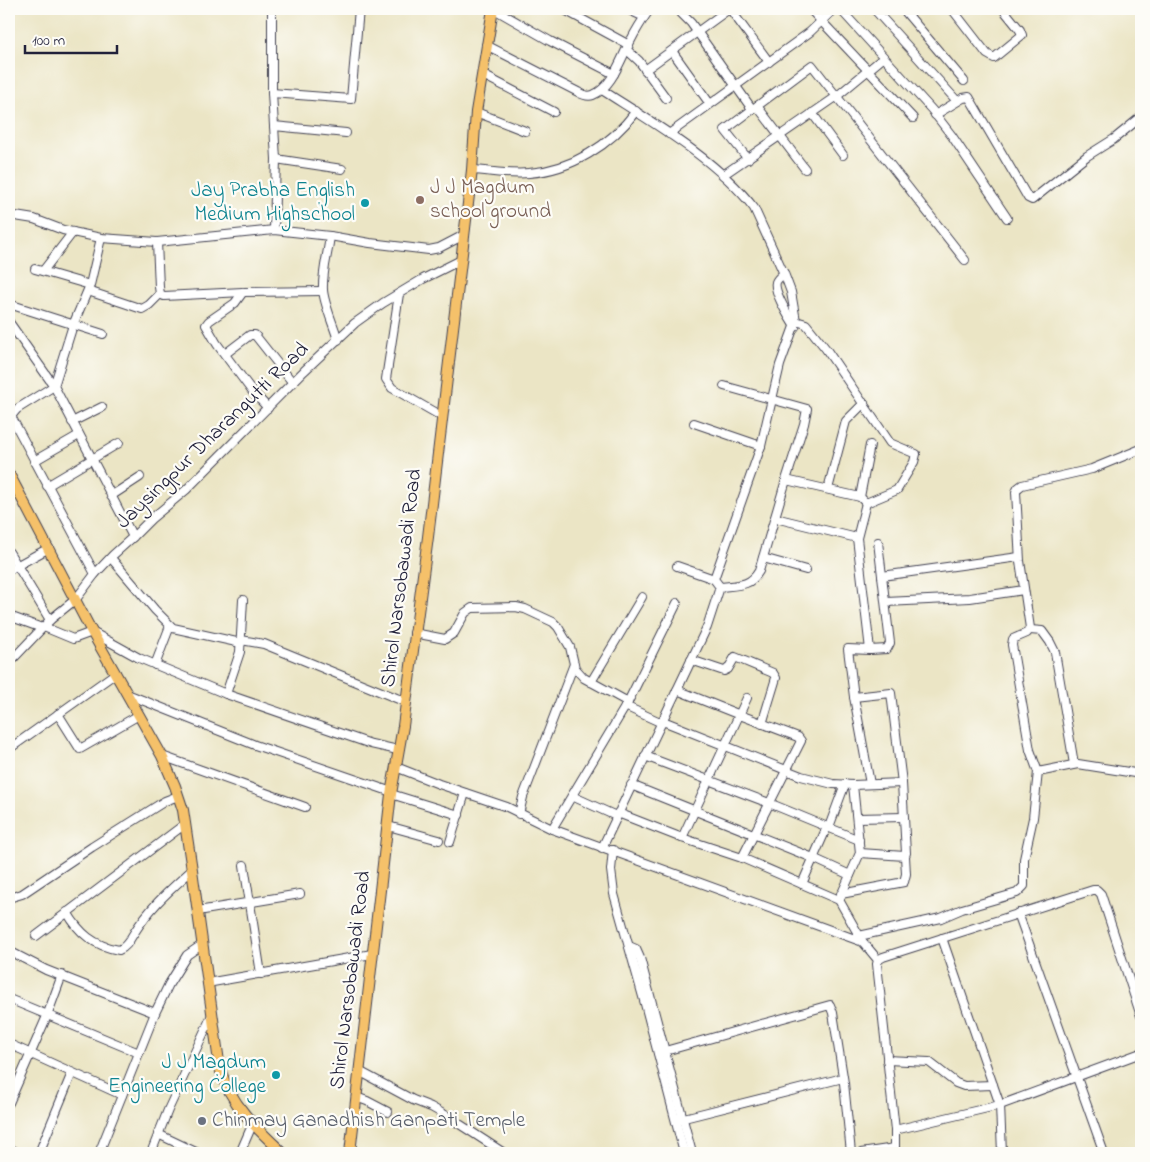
<svg xmlns="http://www.w3.org/2000/svg" width="1150" height="1162" viewBox="0 0 1150 1162" font-family="'Indie Flower',sans-serif">
	<style>
		.lines { fill: none; stroke-linecap: round; stroke-linejoin: round }
		.minor-casing { stroke: #403f50; stroke-width: 10 }
		.major-casing { stroke: #403f50; stroke-width: 12 }
		.minor { stroke: #fff; stroke-width: 8 }
		.major { stroke: #f5c16b; stroke-width: 10 }
		.education-dot { fill: #8d6e63; stroke: #fdfcf7; stroke-width: 2 }
		.culture-dot { fill: #0f9aa8; stroke: #fdfcf7; stroke-width: 2 }
		.worship-dot { fill: #6b7280; stroke: #fdfcf7; stroke-width: 2 }
		.labels { text-anchor: middle; dominant-baseline: central; stroke-width: 4.5; stroke-linejoin: round; paint-order: stroke }
		.education-label { font-size: 21px; fill: #785e54; stroke: #fdfcf7; text-anchor: start }
		.culture-label { font-size: 21px; fill: #0d838f; stroke: #fdfcf7; text-anchor: end }
		.street-label { font-size: 21px; fill: #22223b; stroke: #fdfcf7 }
		.worship-label { font-size: 21px; fill: #5b616d; stroke: #fdfcf7; text-anchor: start }
	</style>
	<rect width="100%" height="100%" fill="#fdfcf7"/>
	<filter id="ink" filterUnits="userSpaceOnUse"><feTurbulence type="fractalNoise" baseFrequency=".02" numOctaves="2"/><feDisplacementMap in="SourceGraphic" scale="10" xChannelSelector="R" yChannelSelector="G"/><feConvolveMatrix kernelMatrix="1 2 1 2 8 2 1 2 1" color-interpolation-filters="sRGB"/></filter>
	<filter id="wash" filterUnits="userSpaceOnUse"><feTurbulence type="fractalNoise" baseFrequency=".0096" numOctaves="4" result="noise"/><feDisplacementMap in="SourceGraphic" scale="20" xChannelSelector="R" yChannelSelector="G"/><feGaussianBlur stdDeviation="1.12" result="paint"/><feColorMatrix in="noise" values="0 0 0 0 0 0 0 0 0 0 0 0 0 0 0 0 0 1.4 0 .05"/><feComposite in="paint" operator="in"/></filter>
	<g filter="url(#wash)">
		<rect width="100%" height="100%" fill="#ebe5c5"/>
	</g>
	<g filter="url(#ink)">
		<g class="lines">
			<defs>
				<g id="minor">
					<path d="M272,9V93L276,159L274,230"/>
					<path d="M494,9L550,41L614,74"/>
					<path d="M563,9L629,45"/>
					<path d="M627,9L644,17"/>
					<path d="M677,9L691,23L752,109"/>
					<path d="M730,9L769,62"/>
					<path d="M810,9L913,118"/>
					<path d="M840,9L932,110L952,136L1007,218"/>
					<path d="M874,9L957,101"/>
					<path d="M903,9L964,81"/>
					<path d="M952,9L987,54L994,58L1022,35L1020,30L1003,9"/>
					<path d="M486,45L578,92C583,95 588,97 593,95C612,88 621,58 630,42C636,30 643,19 650,9"/>
					<path d="M627,50L639,61L666,98"/>
					<path d="M672,51L710,104"/>
					<path d="M645,70L729,9"/>
					<path d="M483,75L554,112"/>
					<path d="M602,90C653,123 716,159 754,208L785,276L791,292L796,321L780,365L761,446L714,579L720,587L707,627L602,848"/>
					<path d="M272,93L351,99L359,9"/>
					<path d="M757,106L805,169"/>
					<path d="M476,112L525,131"/>
					<path d="M812,113L843,155"/>
					<path d="M935,115L963,98L969,97L1028,198L1032,200L1087,156L1114,139L1141,117"/>
					<path d="M274,126L346,133"/>
					<path d="M669,134L810,32L834,9"/>
					<path d="M276,159L342,169"/>
					<path d="M748,159L725,130L812,65L965,260"/>
					<path d="M472,170C491,171 511,175 529,173C571,170 611,145 636,111"/>
					<path d="M723,175L836,97L883,58"/>
					<path d="M9,215L34,219L63,230L101,238L157,242L274,230L330,236L370,243L429,250L439,248L464,235"/>
					<path d="M330,236C328,254 322,272 323,290C324,304 334,326 338,340"/>
					<path d="M101,238L90,285L73,325L54,386L133,537"/>
					<path d="M157,242L159,287L160,294L164,296L243,292L323,291"/>
					<path d="M35,269L90,285"/>
					<path d="M43,271L73,232"/>
					<path d="M784,273C781,276 777,279 776,282C773,291 790,319 795,327"/>
					<path d="M88,291L142,309L149,305L160,294"/>
					<path d="M243,292L235,303L209,321L206,325L217,344L252,391L268,408"/>
					<path d="M399,294L386,379L392,388L441,416"/>
					<path d="M9,304L103,334"/>
					<path d="M9,322L54,386L17,409L12,415V418L95,574"/>
					<path d="M225,354L250,335H255L293,383"/>
					<path d="M724,386L807,409L804,424L786,480L860,497L866,503L897,490L914,462L916,454L890,443L826,349L806,324L796,321"/>
					<path d="M72,422L102,407"/>
					<path d="M694,423L761,446"/>
					<path d="M34,461L79,435"/>
					<path d="M47,486L119,443"/>
					<path d="M828,489L846,421L864,403"/>
					<path d="M111,496L140,477"/>
					<path d="M860,497L870,445"/>
					<path d="M866,503L857,538L870,650L848,649L854,697L870,784"/>
					<path d="M775,518L857,538"/>
					<path d="M9,552L50,620"/>
					<path d="M111,558L155,610L173,628L241,643"/>
					<path d="M763,558L806,570"/>
					<path d="M677,566L714,579"/>
					<path d="M9,570L49,548"/>
					<path d="M882,576L1019,557"/>
					<path d="M720,587C737,585 750,587 759,571L786,480"/>
					<path d="M886,602L970,598L1024,590"/>
					<path d="M9,616L42,628"/>
					<path d="M44,627L73,639L92,632L139,658L226,694L371,744L398,750"/>
					<path d="M1030,630L1042,631L1050,642L1055,652L1074,764"/>
					<path d="M414,633L445,639L454,633L465,613L472,608L516,607L525,609L553,622L558,627L570,647L575,668L584,678L628,702"/>
					<path d="M241,640L264,644L406,702"/>
					<path d="M870,650L887,649L890,643L878,542"/>
					<path d="M691,660L724,671L728,669L735,657L773,673L776,678L762,724"/>
					<path d="M9,663L50,620L76,599L95,574L113,555L133,537L151,519L186,490L304,371L355,323L383,303L423,279L461,260"/>
					<path d="M155,665L170,626"/>
					<path d="M591,682L642,597"/>
					<path d="M677,690L740,715L798,737L801,741L742,858"/>
					<path d="M127,694L255,745L392,792"/>
					<path d="M226,694L240,652L243,600"/>
					<path d="M854,697L891,693L902,783L906,853L905,856L860,853"/>
					<path d="M625,706L662,723"/>
					<path d="M58,714L80,749L139,715"/>
					<path d="M663,721L801,776L833,784L853,785L902,783"/>
					<path d="M9,749L116,673"/>
					<path d="M162,756L305,807"/>
					<path d="M645,756L769,803L859,840"/>
					<path d="M396,767L439,784L507,807L552,829L863,942L878,960L877,964L895,1130V1153"/>
					<path d="M1038,772L1078,764L1141,774"/>
					<path d="M631,785L813,858L850,875"/>
					<path d="M391,794L459,815"/>
					<path d="M572,796L616,816"/>
					<path d="M618,813L682,838L742,858L839,900L861,939"/>
					<path d="M519,814L523,797L574,664"/>
					<path d="M857,818L904,817"/>
					<path d="M388,826L439,840"/>
					<path d="M829,827L845,784"/>
					<path d="M552,829L628,702L677,603"/>
					<path d="M682,838L747,698"/>
					<path d="M450,842L465,793"/>
					<path d="M613,850L611,870L614,894L645,1004L684,1153"/>
					<path d="M244,865L261,974"/>
					<path d="M802,884L827,827"/>
					<path d="M841,894L904,882L906,874L905,856"/>
					<path d="M9,896L12,897L22,894L92,847L165,801L178,796"/>
					<path d="M839,900L860,853L853,785"/>
					<path d="M198,911L300,894"/>
					<path d="M67,912C79,933 94,946 119,950C127,947 130,939 134,933C151,906 169,891 192,870"/>
					<path d="M1018,913L1104,1153"/>
					<path d="M36,936L185,824"/>
					<path d="M859,936L941,918L962,909L1017,893L1024,886V859L1033,818L1038,772L1030,750L1012,645L1013,639L1027,633L1030,628L1020,561L1016,492L1018,488L1022,485L1092,469L1141,449"/>
					<path d="M942,938L1000,1105L1002,1153"/>
					<path d="M629,946L636,949L640,958L692,1153"/>
					<path d="M9,951L46,970L155,1013"/>
					<path d="M878,960L883,957L1093,890H1097L1101,894L1141,1016"/>
					<path d="M207,983L372,954"/>
					<path d="M9,999L139,1053"/>
					<path d="M9,1044L122,1095"/>
					<path d="M658,1053L830,1005L833,1013L844,1083L851,1153"/>
					<path d="M887,1060L929,1062L956,1083L964,1086L993,1085"/>
					<path d="M359,1071L413,1100L431,1107L447,1116L504,1153"/>
					<path d="M356,1097L367,1101L388,1112"/>
					<path d="M9,1103L47,1016L62,975"/>
					<path d="M680,1119L843,1078"/>
					<path d="M895,1130L1000,1105L1141,1053"/>
					<path d="M158,1134L198,1153"/>
					<path d="M9,1149L19,1153"/>
					<path d="M39,1153L72,1073"/>
					<path d="M99,1153L155,1013L169,984L187,955L203,944"/>
					<path d="M151,1153L168,1110L212,1015"/>
					<path d="M240,1153L253,1123"/>
					<path d="M861,1153L895,1148"/>
				</g>
				<g id="major">
					<path d="M9,474L92,632L162,756L175,786L183,810L192,870L220,1069C231,1105 256,1128 283,1153"/>
					<path d="M350,1153L391,794L403,726L428,537L472,170L476,112L493,9"/>
				</g>
			</defs>
			<use href="#minor" class="minor-casing"/>
			<use href="#major" class="major-casing"/>
			<use href="#minor" class="minor"/>
			<use href="#major" class="major"/>
		</g>
	</g>
	<circle class="education-dot" cx="420" cy="200" r="5"/>
	<g class="culture-dot">
		<circle cx="365" cy="203" r="5"/>
		<circle cx="276" cy="1075" r="5"/>
	</g>
	<circle class="worship-dot" cx="202" cy="1121" r="5"/>
	<g class="labels">
		<g class="education-label">
			<text x="430" y="188">J J Magdum<tspan x="430" dy="24">school ground</tspan></text>
		</g>
		<g class="culture-label">
			<text x="355" y="191">Jay Prabha English<tspan x="355" dy="24">Medium Highschool</tspan></text>
			<text x="266" y="1063">J J Magdum<tspan x="266" dy="24">Engineering College</tspan></text>
		</g>
		<g class="street-label">
			<text transform="translate(213 436) rotate(-44)">Jaysingpur Dharangutti Road</text>
			<text transform="translate(402 578) rotate(-83)">Shirol Narsobawadi Road</text>
			<text transform="translate(351 980) rotate(-83)">Shirol Narsobawadi Road</text>
		</g>
		<g class="worship-label">
			<text x="212" y="1121">Chinmay Ganadhish Ganpati Temple</text>
		</g>
	</g>
	<rect width="1150" height="1162" fill="none" stroke="#fdfcf7" stroke-width="30"/>
	<path d="M25 45v8h92v-8" fill="none" stroke="#22223b" stroke-width="2.5"/>
	<text x="32" y="45" font-size="15" fill="#22223b" stroke="#fdfcf7" stroke-width="4" paint-order="stroke">100 m</text>
</svg>
